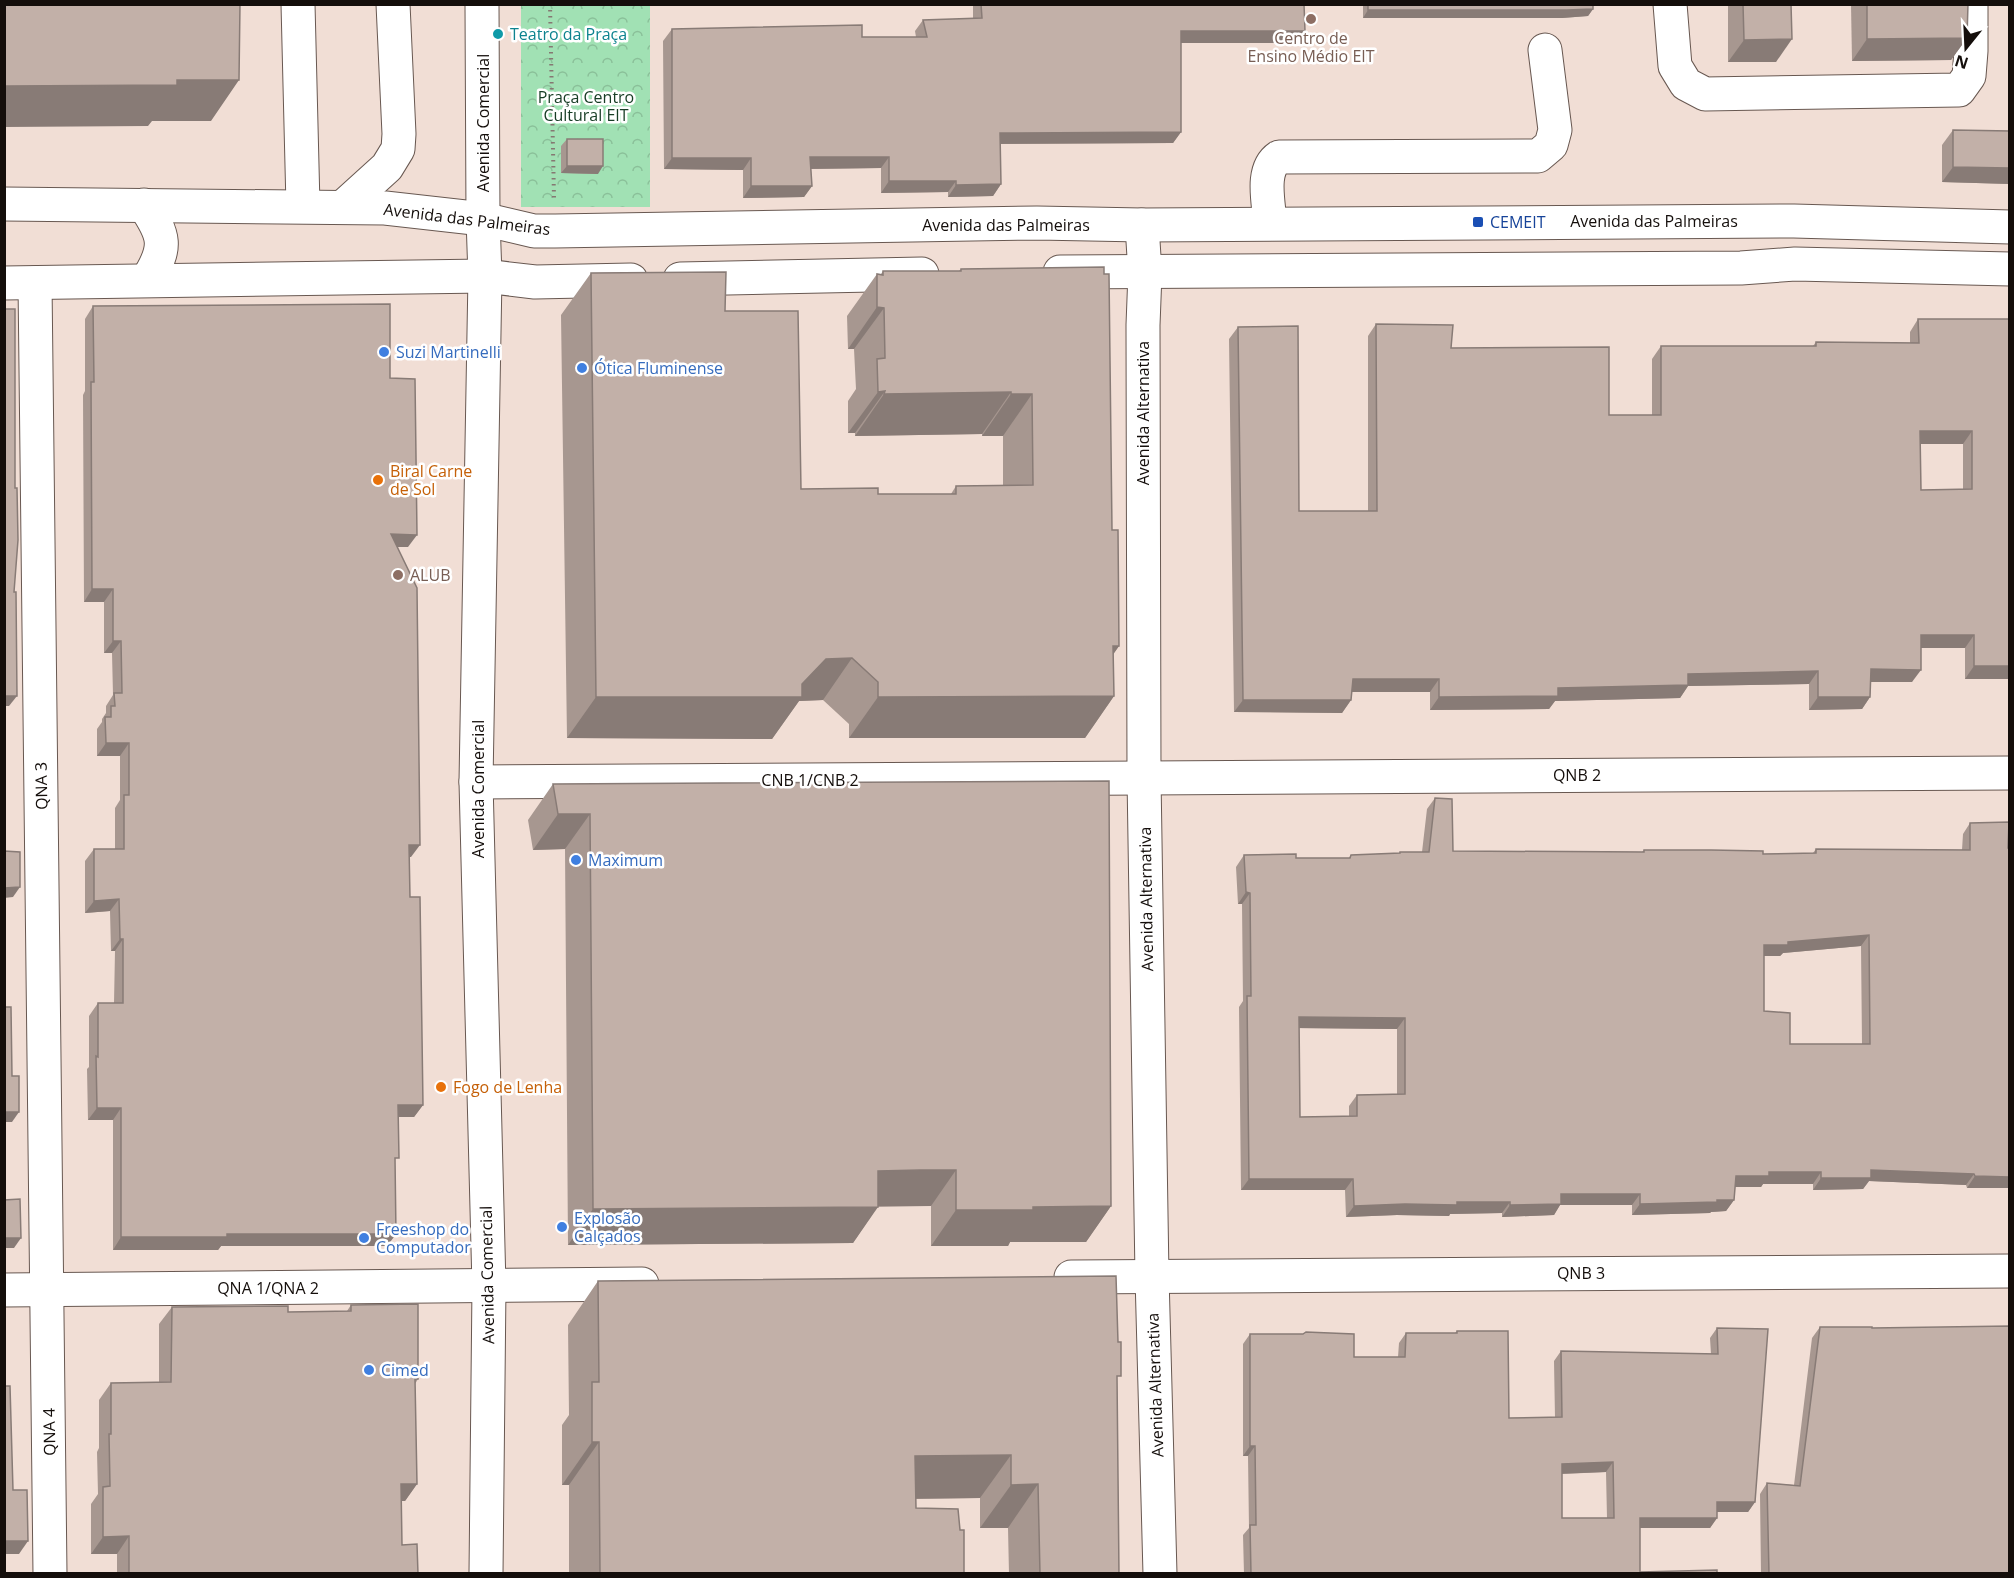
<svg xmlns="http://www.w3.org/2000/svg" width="2014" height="1578" viewBox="0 0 2014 1578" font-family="'Open Sans',sans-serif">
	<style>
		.park { fill: url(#park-crowns) }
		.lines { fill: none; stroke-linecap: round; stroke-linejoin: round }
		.minor-casing { stroke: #685851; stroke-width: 35 }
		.major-casing { stroke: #685851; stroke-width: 35 }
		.path { stroke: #857872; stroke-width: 4; stroke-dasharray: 1.5 4.5; stroke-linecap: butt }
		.minor { stroke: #fff; stroke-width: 33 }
		.major { stroke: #fff; stroke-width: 33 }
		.wall { fill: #a79790; fill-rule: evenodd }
		.shaded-wall { fill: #887b76 }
		.building { fill: #c2b0a8; stroke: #887b76; stroke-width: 1.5; fill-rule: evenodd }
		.education-dot { fill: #8d6e63; stroke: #fff; stroke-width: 2 }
		.culture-dot { fill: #0f9aa8; stroke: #fff; stroke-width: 2 }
		.transit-dot { fill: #1a4fb4; stroke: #fff; stroke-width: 2 }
		.shop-dot { fill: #3f7fe0; stroke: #fff; stroke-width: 2 }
		.food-dot { fill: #e8710a; stroke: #fff; stroke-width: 2 }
		.labels { text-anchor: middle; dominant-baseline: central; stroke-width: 5; stroke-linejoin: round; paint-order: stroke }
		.culture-label { font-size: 16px; fill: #0d838f; stroke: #fff; text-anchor: start }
		.education-label { font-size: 16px; fill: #785e54; stroke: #fff }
		.park-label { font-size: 16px; fill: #173d25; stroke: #fff }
		.street-label { font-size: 16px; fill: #140e0b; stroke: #fff }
		.transit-label { font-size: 16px; fill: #164399; stroke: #fff; text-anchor: start }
		.shop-label { font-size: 16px; fill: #366cbe; stroke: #fff; text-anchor: start }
		.food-label { font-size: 16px; fill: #c56008; stroke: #fff; text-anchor: start }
	</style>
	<defs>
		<pattern id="park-crowns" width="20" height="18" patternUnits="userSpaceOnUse" patternTransform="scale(1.5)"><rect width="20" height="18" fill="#a1e1b4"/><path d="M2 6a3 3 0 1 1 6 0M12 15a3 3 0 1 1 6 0" fill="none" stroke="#8ac099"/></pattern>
	</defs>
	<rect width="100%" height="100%" fill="#f1ded5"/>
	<rect class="park" x="521" y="5" width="129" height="202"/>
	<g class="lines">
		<defs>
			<g id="minor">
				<path d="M298,4L303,206"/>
				<path d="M1670,4L1675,66L1686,84L1705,94L1959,90L1969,76L1971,51V4"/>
				<path d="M344,206L387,167L398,149L399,134L393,4"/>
				<path d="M1270,223C1269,203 1260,170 1279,157L1538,156L1551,145L1555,130L1545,50"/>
				<path d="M1142,225L1145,273L1143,325L1144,778L1152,1276L1160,1574"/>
				<path d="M35,283L50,1574"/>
				<path d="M476,782L2010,773"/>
				<path d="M1071,1277L2010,1271"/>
				<path d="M4,1290L642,1284"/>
			</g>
			<g id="major">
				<path d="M482,4L483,219L485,276L476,782L489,1286L486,1574"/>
				<path d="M4,204L385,208L483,219L534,231H555L1037,223L1142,225L1794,221L2010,227"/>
				<path d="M144,205C165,236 168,247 147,280"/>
				<path d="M1060,272L1741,268L1795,264L2010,269"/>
				<path d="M680,279L922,274"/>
				<path d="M4,283L485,276L535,282L631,280"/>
			</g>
		</defs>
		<use href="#minor" class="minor-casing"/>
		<use href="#major" class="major-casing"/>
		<path class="path" d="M550,4L554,198"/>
		<use href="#minor" class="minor"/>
		<use href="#major" class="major"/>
	</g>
	<g class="wall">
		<path d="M973,4H1304L1296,43H1181V132L1173,143L1000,144L1001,184L993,196L948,197V192L881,193V168L811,169L812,186L804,197L743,198V170L664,169L663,41L672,29L862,37H916L915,31L923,20L973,19Z"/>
		<path d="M1363,4H1593V9L1588,16L1562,18H1363Z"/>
		<path d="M1728,4H1791L1776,62H1728Z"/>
		<path d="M1851,4H1968L1967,38L1951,60L1852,61Z"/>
		<path d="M1953,130L2010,131V184L1942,182V145Z"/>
		<path d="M567,139L598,174L561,173V146Z"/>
		<path d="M961,269L1112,530L1119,646L1113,654L1114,696L1085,738H849V724L823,700L799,701L772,739L567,738L561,315L591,273L725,311L801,489L878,494H951L956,486H1003V436H982V434L855,436V433H848V401L856,389L854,349H848L847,316L877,274H881L883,271H959Z"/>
		<path d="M93,306L390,378L408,547H398L411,857H409L410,897L423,1105L414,1117H398L395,1162L396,1234L387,1246H221L218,1250H113V1120H88L87,1069L89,1067V1016L98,1003H114L115,951H111L110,911L85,913V861L94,849H115V808L120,800V756H97V729L102,722V719L106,713V706L113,695L112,653H104V602H84L83,395L85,391V319Z"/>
		<path d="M1918,319H2010V679H1965V648H1921L1912,682H1871L1870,697L1862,709L1809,710V684L1688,686L1680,698L1555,701L1549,709L1430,710V692H1352L1351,700L1342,713L1234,712L1229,339L1238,327L1299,511H1368V336L1376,324L1451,348L1609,415H1652V359L1661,346H1813L1816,342L1910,343V332ZM1920,444H1963V489L1921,490Z"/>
		<path d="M553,784L1111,1206L1086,1242H1010L1008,1246H931V1206H878L853,1243L568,1245L565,849L533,850L528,820Z"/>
		<path d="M1435,798L1453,851L1642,852L1644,850L1763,854L1813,853L1816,849L1962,850L1963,834L1970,823L2008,848H2010V1188H1967L1966,1185L1869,1181L1863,1189L1813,1190V1184H1763L1761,1187H1735L1734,1200L1726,1211L1711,1212L1710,1213L1632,1215V1205H1560L1554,1215L1502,1217V1213L1450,1214L1449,1216L1397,1215L1346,1217L1345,1190H1241L1239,1007L1243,1001L1242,904H1238L1236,867L1244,855L1296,858H1349L1351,855L1399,853L1400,852H1422L1427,809ZM1861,946L1862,1044H1790L1764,1011V956H1780L1783,953ZM1299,1028L1397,1029V1094L1357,1095L1349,1106V1116L1300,1117Z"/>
		<path d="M598,1281L1117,1382L1119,1574H1009L1008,1528H980V1498L915,1499L916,1508L960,1530L964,1574H569V1485H562V1425L569,1415L568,1325Z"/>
		<path d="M351,1305L418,1379L415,1384L417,1484L405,1501H401L402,1545L418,1574H117V1554H91V1504L98,1494L97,1452L99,1448V1400L111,1383L159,1382V1324L172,1307L288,1312L347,1311Z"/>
		<path d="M1820,1327L1872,1328L2010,1574H1761L1760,1494L1767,1483L1794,1485L1812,1338Z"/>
		<path d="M1717,1328L1755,1502L1748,1512H1717V1518L1710,1528H1640V1572L1717,1574H1244L1243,1535L1249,1528L1248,1456H1243V1344L1250,1334L1354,1357H1398L1399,1343L1406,1333H1455L1457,1331L1509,1418H1555L1554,1361L1561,1351L1711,1354L1710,1338ZM1606,1472L1607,1518H1562V1474Z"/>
	</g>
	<g class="shaded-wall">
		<path d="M1593,9L1588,16L1562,18H1363L1368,10Z"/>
		<path d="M1181,31H1305L1296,43H1173Z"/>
		<path d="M1967,38L1951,60L1852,61L1867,39Z"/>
		<path d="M1792,39L1776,62H1728L1744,40Z"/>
		<path d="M177,80H239L211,121H152L148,126L4,127V86Z"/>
		<path d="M1181,132L1173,143L992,144L1000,133Z"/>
		<path d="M810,157H889L881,168L802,169Z"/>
		<path d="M672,158H751L743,170L664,169Z"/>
		<path d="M567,166H603L598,174L561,173Z"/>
		<path d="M1953,167L2010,168V184L1942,182Z"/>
		<path d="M889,181H956L948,192L881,193Z"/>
		<path d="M1001,184L993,196L948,197L956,185Z"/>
		<path d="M751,186H812L804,197L743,198Z"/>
		<path d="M877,307L884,308L854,349H848Z"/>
		<path d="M885,391L855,433H848L878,392Z"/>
		<path d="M1011,392L982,434L855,436L884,394Z"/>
		<path d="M1011,394H1032L1003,436H982Z"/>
		<path d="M1920,431H1972L1963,444H1911Z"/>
		<path d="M391,534L417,535L408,547H383Z"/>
		<path d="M92,589H113L104,602H84Z"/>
		<path d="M1921,635H1974L1965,648H1912Z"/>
		<path d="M113,641H121L112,653H104Z"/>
		<path d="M1113,646H1119L1090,688Z"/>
		<path d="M852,658L823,700L799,701L772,739L567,738L596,697L802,684L826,659Z"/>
		<path d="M1974,666H2010V679H1965Z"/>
		<path d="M1871,669L1921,670L1912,682H1862Z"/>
		<path d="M1818,671L1809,684L1688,686L1680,698L1555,701L1549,709L1430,710L1439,697L1558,688L1688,674Z"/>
		<path d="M1353,679H1439L1430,692H1344Z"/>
		<path d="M4,696H17L9,706H4Z"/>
		<path d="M1114,696L1085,738H849L878,697Z"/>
		<path d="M1818,697H1870L1862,709L1809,710Z"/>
		<path d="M1243,700H1351L1342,713L1234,712Z"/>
		<path d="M106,743H129L120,756H97Z"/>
		<path d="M558,814H590L565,849L533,850Z"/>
		<path d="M409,845H420L411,857H400Z"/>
		<path d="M20,887L13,897L4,898V888Z"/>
		<path d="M1246,892L1250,893L1242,904H1238Z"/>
		<path d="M119,899L110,911L85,913L94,901Z"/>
		<path d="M1869,935L1861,946L1783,953L1780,956H1756L1764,945L1788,942Z"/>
		<path d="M120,939H123L115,951H111Z"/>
		<path d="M1299,1017L1405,1018L1397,1029L1291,1028Z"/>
		<path d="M398,1105H423L414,1117H390Z"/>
		<path d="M97,1108H121L113,1120H88Z"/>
		<path d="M4,1112H19L12,1122H4Z"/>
		<path d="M920,1170H956L931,1206L853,1207L878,1171Z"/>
		<path d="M1871,1170L1974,1174L1966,1185L1869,1181L1863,1189L1813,1190L1821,1178Z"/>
		<path d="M1769,1172H1821L1813,1184H1763L1761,1187H1728L1736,1176Z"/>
		<path d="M1975,1176L2010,1177V1188H1967Z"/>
		<path d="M1249,1179H1353L1345,1190H1241Z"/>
		<path d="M1561,1194H1640L1632,1205H1560L1554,1215L1502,1217L1510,1205Z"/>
		<path d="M1717,1200H1734L1726,1211L1711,1212L1710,1213L1632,1215L1640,1204Z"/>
		<path d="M1457,1202H1510L1502,1213L1450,1214L1449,1216L1397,1215L1346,1217L1354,1206Z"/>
		<path d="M1111,1206L1086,1242H1010L1008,1246H931L956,1210L1033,1207Z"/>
		<path d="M878,1207L853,1243L568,1245L593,1209Z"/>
		<path d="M227,1234H396L387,1246H221L218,1250H113L121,1237Z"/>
		<path d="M4,1238H21L14,1248H4Z"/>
		<path d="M592,1442H599L569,1485H562Z"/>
		<path d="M1250,1446H1255L1248,1456H1243Z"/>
		<path d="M1011,1455L980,1498L885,1499L915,1456Z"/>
		<path d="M1613,1462L1606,1472L1555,1474L1562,1464Z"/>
		<path d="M401,1484H417L405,1501H389Z"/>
		<path d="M1038,1484L1008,1528H980L1011,1485Z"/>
		<path d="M1717,1502H1755L1748,1512H1710Z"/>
		<path d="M1640,1518H1717L1710,1528H1633Z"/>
		<path d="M129,1536L117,1554H91L103,1537Z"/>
		<path d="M4,1541H28L19,1554H4Z"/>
	</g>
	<g class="building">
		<path d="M4,4H240L239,80H177V85L4,86Z"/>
		<path d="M981,4H1304L1305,31H1181V132L1000,133L1001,184L956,185V181H889V157H810L812,186H751V158H672V29L862,25V37H927L923,20L982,18Z"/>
		<path d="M1368,4H1593V9L1567,10H1368Z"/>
		<path d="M1743,4H1791L1792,39L1744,40Z"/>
		<path d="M1867,4H1968L1967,38L1867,39Z"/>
		<path d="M1953,130L2010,131V168L1953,167Z"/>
		<rect x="567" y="139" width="36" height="27"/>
		<path d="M1104,267V274H1109L1112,530H1118L1119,646H1113L1114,696L878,697V682L852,658L826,659L802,684V697H596L591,273L726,272L725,311H798L801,489L878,488V494H956V486L1033,485L1032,394H1011V392L884,394L885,391L878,392L877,359L885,358L884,308L877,307V274L883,275V271H961V269Z"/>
		<path d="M390,304V378L415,379L417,535L391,534L417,588L420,845H409L410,897H420L423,1105H398L399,1158H395L396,1234H227V1237H121V1108H97L96,1056L98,1057V1003H123V939H120L119,899L94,901V849H124V795H129V743H106L105,717H111V706H115L114,693H122L121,641H113V589H92L91,382H94L93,306Z"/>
		<path d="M4,309H15V488H17L18,540L14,592H16L17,696H4Z"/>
		<path d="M1918,319H2010V666H1974V635H1921V670L1871,669L1870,697H1818V671L1688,674V685L1558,688V696L1439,697V679H1353L1351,700H1243L1238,327L1298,326L1299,511H1377L1376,324L1453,325L1451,348L1609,347V415H1661V346H1816V342L1919,343ZM1920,431H1972V489L1921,490Z"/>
		<path d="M1109,781L1111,1206L1033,1207V1210H956V1170H920L878,1171V1207L593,1209L590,814H558L553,784Z"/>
		<path d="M1435,798L1452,799L1453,851L1644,852V850H1711L1763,851V854L1816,853V849L1970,850V823L2009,822L2008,848H2010V1177L1975,1176L1974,1174L1871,1170V1178H1821V1172H1769V1176H1736L1734,1200H1717V1202L1640,1204V1194H1561V1204L1510,1205V1202H1457V1205L1405,1204L1354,1206L1353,1179H1249L1247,996H1251L1250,893L1246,892L1244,855L1296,854V858H1350L1351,855L1400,853V852H1429ZM1869,935L1870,1044H1790V1013L1764,1011V945H1788V942ZM1299,1017L1405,1018V1094L1357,1095V1116L1300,1117Z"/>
		<path d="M4,851L20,852V887L4,888Z"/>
		<path d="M4,1007H11L12,1076H19V1112H4Z"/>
		<path d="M20,1199L21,1238H4V1200Z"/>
		<path d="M1116,1276L1118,1342H1121V1376H1117L1119,1574H1040L1038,1484L1011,1485V1455L915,1456L916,1508L958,1509L960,1530H964V1574H600L599,1442H592V1382H599L598,1281Z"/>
		<path d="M418,1304V1379H415L417,1484H401L402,1545L417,1544L418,1574H129V1536L103,1537V1487L110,1486L109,1434H111V1383L171,1382L172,1307L288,1306V1312L351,1311V1305Z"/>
		<path d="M2010,1326V1574H1769L1767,1483L1800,1486L1820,1327H1872V1328Z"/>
		<path d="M1717,1328L1768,1329L1755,1502H1717V1518H1640V1572L1717,1570V1574H1251L1250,1525H1256L1255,1446H1250V1334H1303L1306,1332L1354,1334V1357H1405L1406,1333H1457V1331H1508L1509,1418L1562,1417L1561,1351L1718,1354ZM1613,1462L1614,1518H1562V1464Z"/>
		<path d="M4,1386H10L13,1490H27L28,1541H4Z"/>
	</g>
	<g class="education-dot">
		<circle cx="1311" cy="19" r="6"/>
		<circle cx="398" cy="575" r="6"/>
	</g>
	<circle class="culture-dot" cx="498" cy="34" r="6"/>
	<rect class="transit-dot" x="1472" y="216" width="12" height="12" rx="3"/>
	<g class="shop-dot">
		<circle cx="384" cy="352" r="6"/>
		<circle cx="582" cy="368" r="6"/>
		<circle cx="576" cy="860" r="6"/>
		<circle cx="562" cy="1227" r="6"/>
		<circle cx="364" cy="1238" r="6"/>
		<circle cx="369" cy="1370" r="6"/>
	</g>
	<g class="food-dot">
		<circle cx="378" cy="480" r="6"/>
		<circle cx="441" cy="1087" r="6"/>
	</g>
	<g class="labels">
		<g class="culture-label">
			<text x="510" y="34">Teatro da Praça</text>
		</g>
		<g class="education-label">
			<text x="1311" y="38">Centro de<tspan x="1311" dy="18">Ensino Médio EIT</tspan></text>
			<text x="410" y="575" text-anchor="start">ALUB</text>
		</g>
		<g class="park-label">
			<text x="586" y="97">Praça Centro<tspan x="586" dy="18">Cultural EIT</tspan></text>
		</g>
		<g class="street-label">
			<text transform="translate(483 123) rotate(-90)">Avenida Comercial</text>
			<text transform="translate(467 219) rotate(7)">Avenida das Palmeiras</text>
			<text x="1654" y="221">Avenida das Palmeiras</text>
			<text x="1006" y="225">Avenida das Palmeiras</text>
			<text transform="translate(1143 413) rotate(-90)">Avenida Alternativa</text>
			<text x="1577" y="775">QNB 2</text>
			<text x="810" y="780">CNB 1/CNB 2</text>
			<text transform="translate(41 786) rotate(-91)">QNA 3</text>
			<text transform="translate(478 789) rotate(-90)">Avenida Comercial</text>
			<text transform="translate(1146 899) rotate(-91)">Avenida Alternativa</text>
			<text x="1581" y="1273">QNB 3</text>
			<text transform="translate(487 1275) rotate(-91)">Avenida Comercial</text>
			<text x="268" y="1288">QNA 1/QNA 2</text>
			<text transform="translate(1155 1385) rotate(-92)">Avenida Alternativa</text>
			<text transform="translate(49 1432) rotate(-91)">QNA 4</text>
		</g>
		<g class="transit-label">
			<text x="1490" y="222">CEMEIT</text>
		</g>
		<g class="shop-label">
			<text x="396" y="352">Suzi Martinelli</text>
			<text x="594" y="368">Ótica Fluminense</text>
			<text x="588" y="860">Maximum</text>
			<text x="574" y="1218">Explosão<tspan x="574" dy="18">Calçados</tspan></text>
			<text x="376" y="1229">Freeshop do<tspan x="376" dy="18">Computador</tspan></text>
			<text x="381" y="1370">Cimed</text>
		</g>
		<g class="food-label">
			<text x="390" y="471">Biral Carne<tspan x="390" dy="18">de Sol</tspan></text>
			<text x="453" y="1087">Fogo de Lenha</text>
		</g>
	</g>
	<rect width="2014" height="1578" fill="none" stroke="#140e0b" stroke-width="12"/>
	<g transform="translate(1966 48) rotate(198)" stroke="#ffffff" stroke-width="4.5" paint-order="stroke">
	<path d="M0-4.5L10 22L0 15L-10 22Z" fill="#140e0b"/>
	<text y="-9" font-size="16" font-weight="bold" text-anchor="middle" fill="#140e0b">N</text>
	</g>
</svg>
